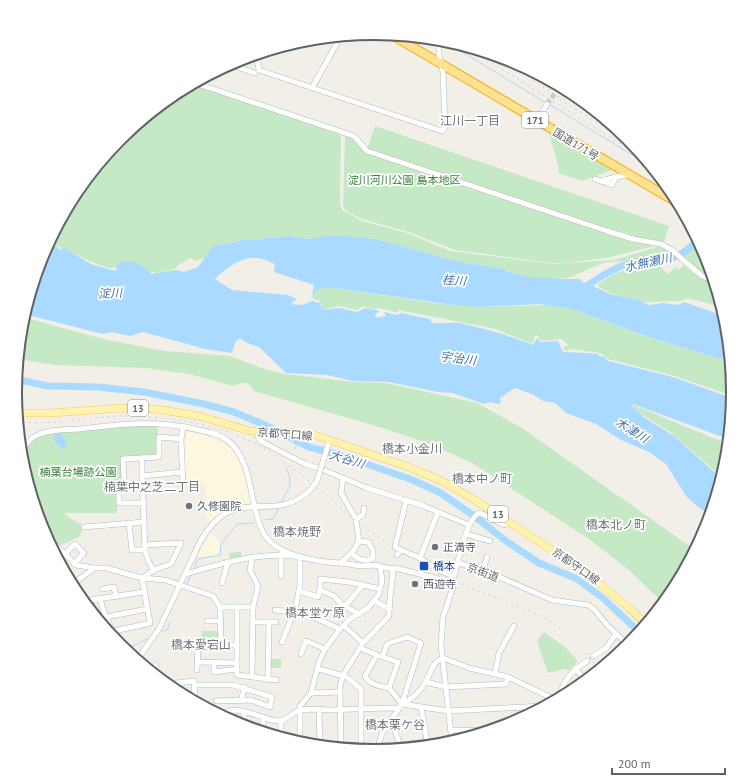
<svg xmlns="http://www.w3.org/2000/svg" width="748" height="784" viewBox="0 0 748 784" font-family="'PT Sans','Noto Sans JP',sans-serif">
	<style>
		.commercial { fill: #fef7e0 }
		.green { fill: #c5e8c5 }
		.water { fill: #aadaff }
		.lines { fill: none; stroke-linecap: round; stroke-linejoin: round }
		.stream { stroke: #aadaff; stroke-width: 1 }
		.river { stroke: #aadaff; stroke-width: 7 }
		.minor-tunnel { stroke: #ccccc8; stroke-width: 5; stroke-dasharray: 5 2.5; stroke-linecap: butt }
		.minor-casing { stroke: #b5b8bc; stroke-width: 6 }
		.major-casing { stroke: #f2c960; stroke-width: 8 }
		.highway-casing { stroke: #f9ab00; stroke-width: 10 }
		.minor { stroke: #fff; stroke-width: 5 }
		.major { stroke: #fff2af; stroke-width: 7 }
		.highway { stroke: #fde293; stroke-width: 8 }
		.rail { stroke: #b6b7b8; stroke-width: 1; stroke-dasharray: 1 5; stroke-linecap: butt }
		.minor-bridge-casing { stroke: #b5b8bc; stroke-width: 6; stroke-linecap: butt }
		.minor-bridge { stroke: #fff; stroke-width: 5 }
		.worship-dot { fill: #6b7280; stroke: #fff; stroke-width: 1.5 }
		.transit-dot { fill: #1a4fb4; stroke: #fff; stroke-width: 1.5 }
		.labels { text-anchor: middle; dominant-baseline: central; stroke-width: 3.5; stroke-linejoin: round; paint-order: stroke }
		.shield { fill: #fff; stroke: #8f9295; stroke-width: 1 }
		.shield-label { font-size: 10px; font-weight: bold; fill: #5f6368 }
		.street-label { font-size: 11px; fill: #5f6368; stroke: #fff }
		.park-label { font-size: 11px; fill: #348238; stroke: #fff }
		.worship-label { font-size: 11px; fill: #5b616d; stroke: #fff; text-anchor: start }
		.transit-label { font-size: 11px; fill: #164399; stroke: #fff; text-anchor: start }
		.neighbourhood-label { font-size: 12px; fill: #70757a; stroke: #fff }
		.water-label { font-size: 12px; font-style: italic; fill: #4174aa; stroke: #fff }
		.rim { fill: none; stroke: #5f6368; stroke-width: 2 }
	</style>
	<rect width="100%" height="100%" fill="#f1efe8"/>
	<g class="commercial">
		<path d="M188,431L220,441L234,451L242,464L252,502L228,508L210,521L206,518V484H186L184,440H186L187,433H185Z"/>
		<path d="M210,533L221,542L219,554L217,555L197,558Z"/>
	</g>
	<g class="green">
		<path d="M192,84L339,134L341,138L340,203L342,210L362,221L407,233L450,251L554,264L614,260L660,246L670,250V253C656,263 623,259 604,263C592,266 576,277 564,278C552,280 514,278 504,269L455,261L376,239L345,236H327L310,239L289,236L261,238L257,240H248L244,238L237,242L214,246L205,258L196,261L190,258L178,265L175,269L157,273L116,267C109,274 62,246 49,243C58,226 65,207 76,191C107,149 146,109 192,84Z"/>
		<path d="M375,126L669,226L663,244L606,258L565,263H553L455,250L409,232L362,219L348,212L343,207L345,136L353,137L366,152Z"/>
		<path d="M549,133L612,170L582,181L558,173L559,169Z"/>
		<path d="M699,242L706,255L713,280L707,277L683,257Z"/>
		<path d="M661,263L663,270L668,274L676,267L678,270L684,265L693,273L715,284L722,307L688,298L681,301L646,302L610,293L599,287L598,284C622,268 633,267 661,263Z"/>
		<path d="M327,287L434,303L477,307L553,305L568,308L655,339L730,362L733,396L675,376L608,359L601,353L571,349L565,351L563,347L569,345L561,339L541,341L537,335L535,336L533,343H531L492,328L398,310L397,313L389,310L378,308L373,309L363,306L357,310L339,306L322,310L321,303L318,300L314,299L312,297L317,290Z"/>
		<path d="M23,317L107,340L165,351L230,356L261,368L285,374L353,382L386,383L477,403L522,428L695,550L672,592L663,603L629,570L589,539L474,464L430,444L386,429L254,391L248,383H242L233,386L189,374L146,368L55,365L18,359Z"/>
		<path d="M633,405L728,444L726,462L722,477L669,431L636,411L632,407Z"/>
		<path d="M133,424L158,425L157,454L155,456L121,457L122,480L118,487L117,513H64L68,517L80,524L82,531L79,537L59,546L50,543L42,529L22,462L27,446L35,439L49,433Z"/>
		<path d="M241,551L242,558L230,560L229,553Z"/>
		<rect x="202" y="631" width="17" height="6"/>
		<path d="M544,632L565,647L578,661L569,671L565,669L548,673L537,641Z"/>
		<rect x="270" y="659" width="11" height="9"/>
	</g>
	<g class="water">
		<path d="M289,236L310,239L327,236H345L376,239L455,261L504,269C515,279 564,279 580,279L587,286H593L610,294L639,300L649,305L663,303L678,305L684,302L724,316L730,362L655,339L568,308L539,304L477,307L454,305L327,287L317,290L312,297L314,285L274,272L275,264C269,262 262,258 257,258C242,256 225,269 215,279L232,290L288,295L297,299L291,304L302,305L312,301L320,303L322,310L339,308L357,312L366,308C369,309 378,310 380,311L375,314L376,318L386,316L384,312L397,315L401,313L430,319L431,322C439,325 450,322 459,323C486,329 508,335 533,345L537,338L540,342L558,341L563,352C574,352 586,353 598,354L600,357L603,356L608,361L673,377L732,398L728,439L638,406L633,404L632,407L645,418L674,436L721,478L710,515L698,507L686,496L666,464L649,452L621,440L596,424L566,413L555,403L543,401L534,395L515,388L500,398L501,401L499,404L490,402L484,404L453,393L438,392L389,382L353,381L327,375L286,373L259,347L247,343L240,338L236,341L232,353L205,349L143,332L130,336L111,332L103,334L24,314L42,254L48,244L56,246L60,250L64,248L91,264L115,271L117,269L116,266L118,263C134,260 141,263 152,274L176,270L184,272L198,267L213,246L237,242L244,238L248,240H257L266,237L270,238Z"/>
		<path d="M61,433L67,443L63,450L53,439L55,434Z"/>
	</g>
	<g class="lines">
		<g class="stream">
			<path d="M443,40L546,103"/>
			<path d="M549,104L652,167"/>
			<path d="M295,449L297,443"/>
			<path d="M281,503C289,486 294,486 286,467"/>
			<path d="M265,520L273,519L279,508"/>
			<path d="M194,569L198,559L220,555L221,544L237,524L254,523"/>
			<path d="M187,584L191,575"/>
			<path d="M163,631L168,629L170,622"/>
			<path d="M120,646H133L147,639"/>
		</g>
		<g class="river">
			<path d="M580,290C594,281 608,271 624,265C651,255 676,269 697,239"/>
			<path d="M16,379L47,386L98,387L144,392L204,404L234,412L265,425L309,447L343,456L410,479L439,492L473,515L506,541L539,563L577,579L603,598L639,632"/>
		</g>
		<path class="minor-tunnel" d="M547,104L556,92"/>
		<defs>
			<g id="minor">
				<path d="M256,54L259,70L442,131L445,127L443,72L439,55V39"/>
				<path d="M242,59L243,68"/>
				<path d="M234,66L255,73"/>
				<path d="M529,70L583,102"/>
				<path d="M195,83L354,136L367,151L607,231L633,239L661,244L672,250L702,276L714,281"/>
				<path d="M312,88L341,36"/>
				<path d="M537,121L547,104"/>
				<path d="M616,177L612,185L601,181Z"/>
				<path d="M616,177L628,175"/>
				<path d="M595,179L601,181"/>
				<path d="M257,432L259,439L264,443L305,464L321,469L367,488L424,506L469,525"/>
				<path d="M21,452C25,445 32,437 40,434C52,429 66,430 79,429C122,424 156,419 199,430C209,432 219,434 227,440C238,448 243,460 247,473C252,490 255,519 264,534C277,556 318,562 341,563L354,550L359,541L368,542L373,550V558C364,563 358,559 351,553"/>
				<path d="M142,458V476"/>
				<path d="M343,479L341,493L356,519L359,541"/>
				<path d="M183,483L181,439L183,426"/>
				<path d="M144,503H119V487L124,480L123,459L159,457V437L181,439"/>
				<path d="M356,519L363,515L364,508"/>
				<path d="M129,523L132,550H145"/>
				<path d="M84,527L144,522"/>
				<path d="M466,534L490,541"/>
				<path d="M51,545L57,546L76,565L94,568"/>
				<path d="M401,550L395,547L406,501"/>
				<path d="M65,554L75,544L84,553L74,564"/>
				<path d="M281,554V576"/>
				<path d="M397,555L401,550L420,558L438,512"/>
				<path d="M252,558L250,570L258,586L253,607L252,677"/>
				<path d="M420,558L440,571L454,576C458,563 467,515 480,513L504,525L508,521"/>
				<path d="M341,563L361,566L375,565L387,568L399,569L436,578L453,587L443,617L441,645L452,742"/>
				<path d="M458,563L483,570L552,600L588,605L594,609L607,625L628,645"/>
				<path d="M483,570L487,557"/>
				<path d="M154,571L148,560L145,550L142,476L182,472"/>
				<path d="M185,574C221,564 264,550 300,557V586L295,609L340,629"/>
				<path d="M222,583L228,562"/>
				<path d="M72,584L95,568H106L142,578L165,580L213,596L220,607L221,645"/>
				<path d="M103,589L114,587L116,597"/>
				<path d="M299,591L318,597L320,590"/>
				<path d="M100,599L106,618L113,631"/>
				<path d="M84,601L144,592"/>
				<path d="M375,601L389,609"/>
				<path d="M220,607H253"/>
				<path d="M237,607V675L277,680"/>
				<path d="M344,607L363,585"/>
				<path d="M275,610L293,612"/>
				<path d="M359,614L342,605L334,596L320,590V579L349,582L380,589"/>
				<path d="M106,617L147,609"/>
				<path d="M207,621H221"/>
				<path d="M253,622H276"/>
				<path d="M109,633C123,628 136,627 150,623L142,578L156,569L171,564L181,543L145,545"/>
				<path d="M282,642L295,609"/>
				<path d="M363,643L389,616C389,600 392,585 393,569"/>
				<path d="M182,646L237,645"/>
				<path d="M360,648L377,655L398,662L389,688L402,704L448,711L544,706"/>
				<path d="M301,654L306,641L325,649"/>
				<path d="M377,655L365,676C370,685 380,686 389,688"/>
				<path d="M593,656L606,648L616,634"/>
				<path d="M137,660L159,629L199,544C233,479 273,528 311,489"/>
				<path d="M197,662L237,663"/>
				<path d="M214,662V672L237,669"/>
				<path d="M575,668L586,681"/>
				<path d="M319,669L347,677L361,689V750"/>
				<path d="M150,670L156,665"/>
				<path d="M197,670L198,646"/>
				<path d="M495,673L499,653L514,626"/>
				<path d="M268,680L269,622"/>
				<path d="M426,682L446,687L506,684L508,677"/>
				<path d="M167,684L194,681L195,699H190"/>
				<path d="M195,685H233L272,697L270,707L251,700L216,701"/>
				<path d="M311,693L340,692"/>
				<path d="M560,698C561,682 574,669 587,661"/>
				<path d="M242,699L244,687"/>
				<path d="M402,704C412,699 420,692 425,683C432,672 430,664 443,658L469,668L508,677L556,700"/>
				<path d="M421,707L428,746"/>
				<path d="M319,710L320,746"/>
				<path d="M244,711V726"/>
				<path d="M222,716C234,701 262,720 277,721C286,722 292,712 301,710C311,708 322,710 332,710C354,709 377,708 399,708"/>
				<path d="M263,717V732"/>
				<path d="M391,719L401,748"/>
				<path d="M281,722V737"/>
				<path d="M451,730L488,731"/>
				<path d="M300,743V706L311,693L319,662L325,649L340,629L350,619L368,608L379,594L382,581L380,566"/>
				<path d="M341,748L340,687L343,675L363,643L344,626"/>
				<path d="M377,751L382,733L402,704L421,643L407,637L387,644L383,656"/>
			</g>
			<path id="major" d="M17,413H50L122,408L156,409L199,416L250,431L290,432L315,435L406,466L442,481L475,500L587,573L629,608L646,624"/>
			<path id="highway" d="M392,35L678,203"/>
		</defs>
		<use href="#minor" class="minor-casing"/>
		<use href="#major" class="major-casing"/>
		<use href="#highway" class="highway-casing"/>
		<use href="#minor" class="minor"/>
		<use href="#major" class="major"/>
		<use href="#highway" class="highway"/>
		<g class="rail">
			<path d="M467,47L647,161"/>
			<path d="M492,55L566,101"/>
			<path d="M560,100L632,143"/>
			<path d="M18,422C51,425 83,418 117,416C150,415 182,419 215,428C290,448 335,513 400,552C423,566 448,579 473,589C502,600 533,609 557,627C573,639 586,654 599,669"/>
		</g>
		<defs>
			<path id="minor-bridge" d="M311,489L317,481L328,445"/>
		</defs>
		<use href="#minor-bridge" class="minor-bridge-casing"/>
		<use href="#minor-bridge" class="minor-bridge"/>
	</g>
	<g class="worship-dot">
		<circle cx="189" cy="506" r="4"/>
		<circle cx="435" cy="547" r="4"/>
		<circle cx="415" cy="584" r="4"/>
	</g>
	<rect class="transit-dot" x="419" y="561" width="10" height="10" rx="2"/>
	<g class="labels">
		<g class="shield">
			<rect x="522" y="112" width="26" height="16" rx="3"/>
			<rect x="128" y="400" width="20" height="16" rx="3"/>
			<rect x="488" y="506" width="20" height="16" rx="3"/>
		</g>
		<g class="shield-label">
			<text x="535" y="120">171</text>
			<text x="138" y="408">13</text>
			<text x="498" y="514">13</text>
		</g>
		<g class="street-label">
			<text transform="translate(576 144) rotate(31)">国道171号</text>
			<text transform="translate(285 434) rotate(4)">京都守口線</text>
			<text transform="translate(576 566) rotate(35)">京都守口線</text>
			<text transform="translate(483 572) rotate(20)">京街道</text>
		</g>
		<g class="park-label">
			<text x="404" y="180">淀川河川公園 島本地区</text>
			<text x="78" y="472">楠葉台場跡公園</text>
		</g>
		<g class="worship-label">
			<text x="197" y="506">久修園院</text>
			<text x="443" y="547">正満寺</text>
			<text x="423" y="584">西遊寺</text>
		</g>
		<g class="transit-label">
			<text x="433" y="566">橋本</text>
		</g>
		<g class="neighbourhood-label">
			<text x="470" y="120">江川一丁目</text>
			<text x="412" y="448">橋本小金川</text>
			<text x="482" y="478">橋本中ノ町</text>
			<text x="152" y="486">楠葉中之芝二丁目</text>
			<text x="616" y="524">橋本北ノ町</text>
			<text x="297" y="531">橋本焼野</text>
			<text x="315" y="612">橋本堂ケ原</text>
			<text x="201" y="644">橋本愛宕山</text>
			<text x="395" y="724">橋本栗ケ谷</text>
		</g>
		<g class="water-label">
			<text transform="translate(648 262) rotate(-12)">水無瀬川</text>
			<text transform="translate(454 280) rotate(4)">桂川</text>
			<text transform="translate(110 293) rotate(-3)">淀川</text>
			<text transform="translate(458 358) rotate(7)">宇治川</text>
			<text transform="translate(632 430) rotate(32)">木津川</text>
			<text transform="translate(347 459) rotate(17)">大谷川</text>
		</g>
	</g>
	<path d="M0 0H748V784H0ZM22 392a352 352 0 1 1 704 0a352 352 0 1 1-704 0Z" fill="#fff" fill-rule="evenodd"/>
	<path class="rim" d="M22 392a352 352 0 1 1 704 0a352 352 0 1 1-704 0Z"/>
	<path d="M612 768v6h113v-6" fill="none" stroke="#5f6368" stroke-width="2"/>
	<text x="618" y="768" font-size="12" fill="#5f6368" stroke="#ffffff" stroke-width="3" paint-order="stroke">200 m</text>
</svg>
